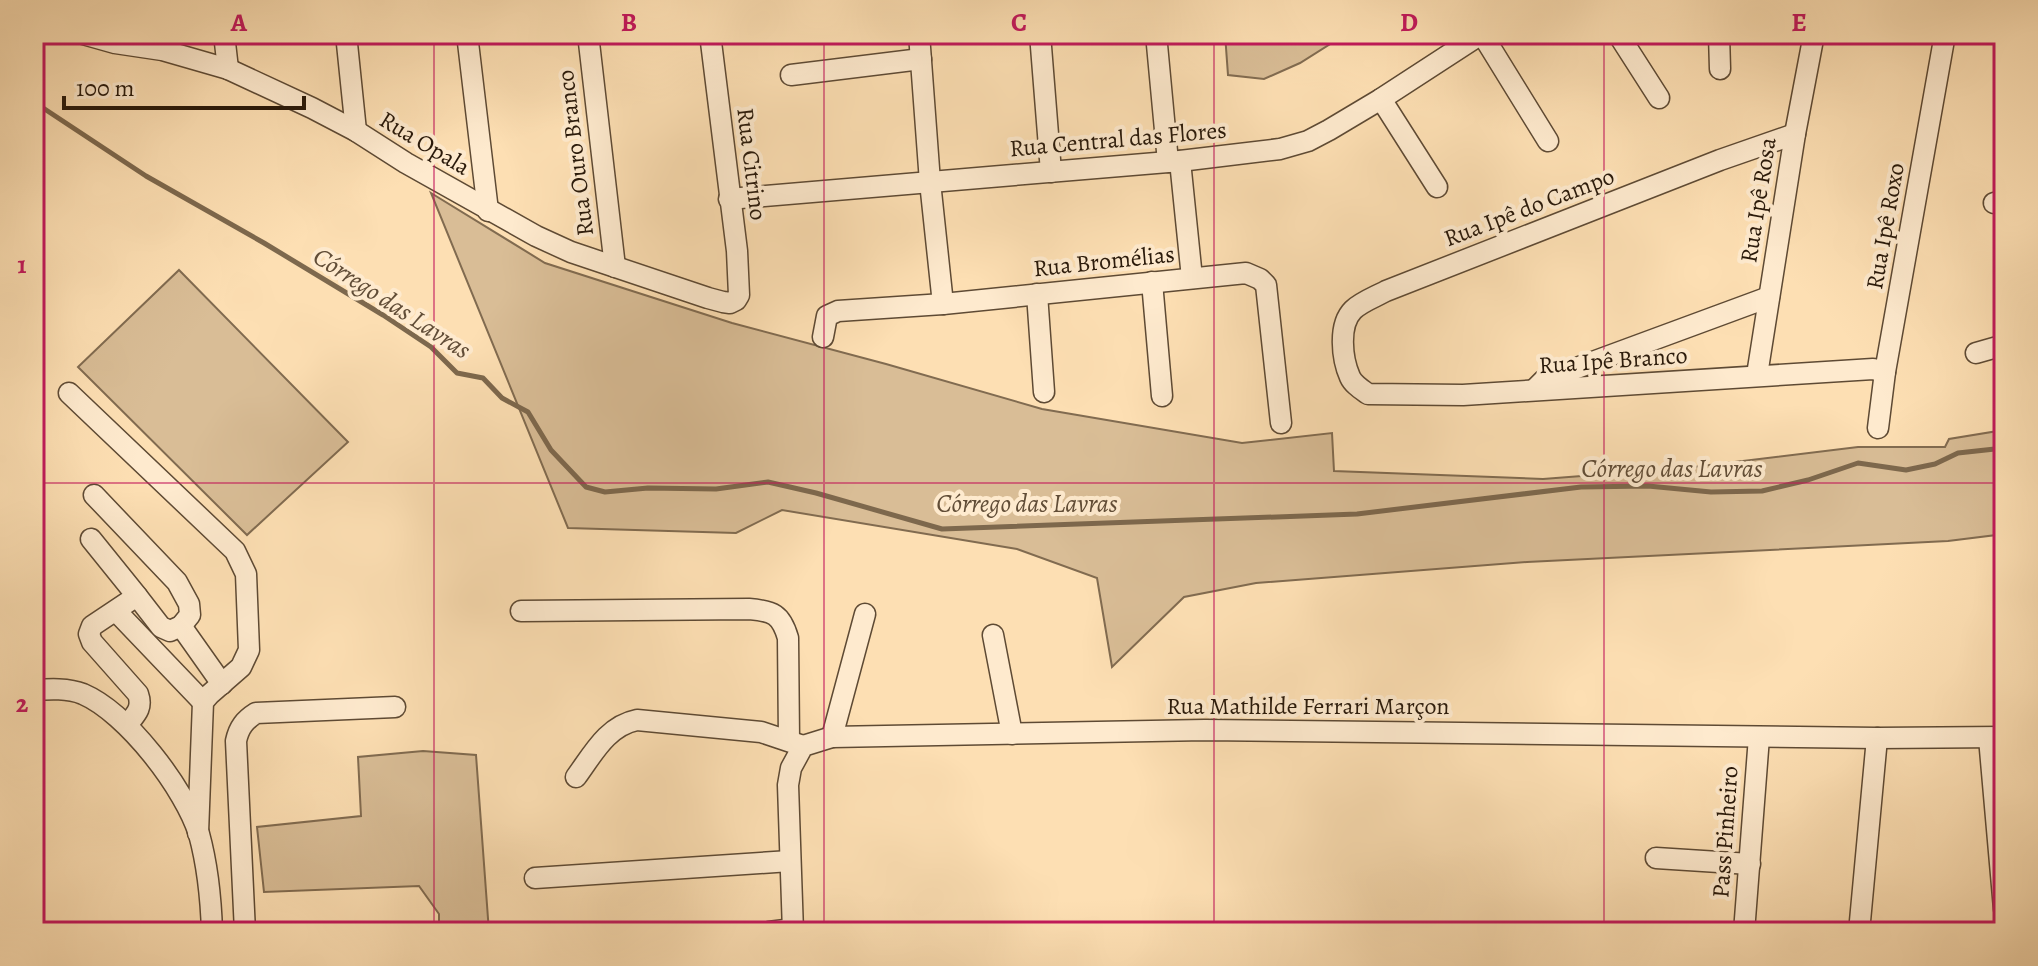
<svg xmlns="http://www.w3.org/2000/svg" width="2038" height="966" viewBox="0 0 2038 966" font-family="Alegreya,serif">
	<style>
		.green { fill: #d9bd96; stroke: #816b50; stroke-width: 2 }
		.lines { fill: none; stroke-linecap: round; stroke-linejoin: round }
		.stream { stroke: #7d684d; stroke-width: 5 }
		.minor-casing { stroke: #5e4a34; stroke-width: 23 }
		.minor { stroke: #feeace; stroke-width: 20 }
		.grid { fill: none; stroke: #c2185b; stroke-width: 2; stroke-opacity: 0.55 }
		.labels { text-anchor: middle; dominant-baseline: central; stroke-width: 8; stroke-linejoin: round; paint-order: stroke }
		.street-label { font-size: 24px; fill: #29190a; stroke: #feeace }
		.water-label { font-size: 26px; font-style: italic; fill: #614d37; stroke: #feeace }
		.neatline { fill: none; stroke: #c2185b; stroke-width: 3 }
		.grid-label { font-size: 26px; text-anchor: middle; font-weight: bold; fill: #c2185b }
	</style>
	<rect width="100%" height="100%" fill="#fddfb3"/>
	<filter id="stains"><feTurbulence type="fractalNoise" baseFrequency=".0025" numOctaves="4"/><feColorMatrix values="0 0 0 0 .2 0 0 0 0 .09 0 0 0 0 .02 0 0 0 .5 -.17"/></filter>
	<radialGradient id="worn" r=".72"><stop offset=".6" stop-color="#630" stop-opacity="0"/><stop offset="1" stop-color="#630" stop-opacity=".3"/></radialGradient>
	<g class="green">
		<path d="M1225,34H1346L1300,63L1264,79L1228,75Z"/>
		<path d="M431,193L545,263L732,323L886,364L1042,409L1242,443L1332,433L1334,471L1543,479L1685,468L1858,447H1945L1949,439L2004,430V534L1948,541L1527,562L1256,583L1184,597L1112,667L1097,578L1017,549L782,510L736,533L568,528Z"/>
		<path d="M179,270L348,442L247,535L78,367Z"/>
		<path d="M423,751L476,755L489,932H439V914L419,886L264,892L257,827L361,816L358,757Z"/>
	</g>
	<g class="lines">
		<path class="stream" d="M34,102L146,176L264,243L383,315L431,347L457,373L483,378L502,398L528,412L551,450L586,487L605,492L648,488L716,489L768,482L816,493L942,529L1357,514L1581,487L1648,486L1711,492L1762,491L1808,480L1858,463L1906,470L1935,464L1958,453L2004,448"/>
		<defs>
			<g id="minor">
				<path d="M83,34L115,43L162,50L228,69L312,108L356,131L406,163L536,236L571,252L708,298L723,302L730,303L736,300L739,295L737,251L710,34"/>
				<path d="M224,34L228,69"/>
				<path d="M346,34L356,131"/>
				<path d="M467,34L488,211"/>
				<path d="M588,34L615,267"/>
				<path d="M919,34L930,182L943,304"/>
				<path d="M1040,34L1051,172"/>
				<path d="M1156,34L1168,162"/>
				<path d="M1482,34L1548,141"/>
				<path d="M1618,34L1659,98"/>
				<path d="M1719,34L1720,69"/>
				<path d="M791,75L921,59"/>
				<path d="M1381,99L1437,187"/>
				<path d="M1795,134L1720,160L1386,291C1375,297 1361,302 1353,310C1338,325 1342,359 1350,377C1353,384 1361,389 1368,394L1463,395L1873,369L1885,372"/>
				<path d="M1180,161L1192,278"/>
				<path d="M729,199L1180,161L1280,149L1308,141L1329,130L1381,99L1481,34"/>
				<path d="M1994,203L2004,201"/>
				<path d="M1152,282L1162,396"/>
				<path d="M1037,294L1044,392"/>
				<path d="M823,337L827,316L838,311L943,304L1246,273L1260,279L1266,285L1281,423"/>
				<path d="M1976,353L2004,345"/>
				<path d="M1757,375L1795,134L1814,34"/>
				<path d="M1535,389L1544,380L1769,297"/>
				<path d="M69,393L235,551L246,574L249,650L241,667L210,694L203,702L198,833"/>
				<path d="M1878,428L1885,372L1945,34"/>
				<path d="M94,495L177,582L189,604L190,615L181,626L170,631L161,627L137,596L92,626L89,634L92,642L138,694C143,708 136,714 127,725"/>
				<path d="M91,539L137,596"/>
				<path d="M116,611L203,702"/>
				<path d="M521,611L749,609C773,611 781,614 788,638L789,740"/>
				<path d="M181,626L222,684"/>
				<path d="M993,635L1012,734"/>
				<path d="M34,690C50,689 68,688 83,694C127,713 185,789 199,834C208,867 211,899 212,932"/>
				<path d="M832,737L865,614"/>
				<path d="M1989,738L2004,909"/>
				<path d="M576,777C593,754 607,726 637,720L761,732L800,745"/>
				<path d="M1656,858L1750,864"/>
				<path d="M535,878L790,861"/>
				<path d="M245,932L236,741C239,727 245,720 256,713L395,707"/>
				<path d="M769,932L793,929"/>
				<path d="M793,932L788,785L791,768L803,746L832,737L1205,730L1877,738L2004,737"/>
				<path d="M1744,932L1759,737"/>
				<path d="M1859,932L1877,738"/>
			</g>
		</defs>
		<use href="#minor" class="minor-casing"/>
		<use href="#minor" class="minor"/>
	</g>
	<path class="grid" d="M434,34V932M824,34V932M1214,34V932M1604,34V932M34,483H2004"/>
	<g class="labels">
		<g class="street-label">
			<text transform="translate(1118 139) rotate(-5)">Rua Central das Flores</text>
			<text transform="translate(425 143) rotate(31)">Rua Opala</text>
			<text transform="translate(575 153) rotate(-97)">Rua Ouro Branco</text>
			<text transform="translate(752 164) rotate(83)">Rua Citrino</text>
			<text transform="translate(1758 200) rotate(-81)">Rua Ipê Rosa</text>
			<text transform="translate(1529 207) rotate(-21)">Rua Ipê do Campo</text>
			<text transform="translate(1885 226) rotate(-80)">Rua Ipê Roxo</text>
			<text transform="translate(1104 261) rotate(-6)">Rua Bromélias</text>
			<text transform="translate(1613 360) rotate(-4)">Rua Ipê Branco</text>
			<text x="1308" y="706">Rua Mathilde Ferrari Marçon</text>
			<text transform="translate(1725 832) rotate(-86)">Pass Pinheiro</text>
		</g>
		<g class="water-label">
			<text transform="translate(392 303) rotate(33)">Córrego das Lavras</text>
			<text x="1672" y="468">Córrego das Lavras</text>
			<text x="1027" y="503">Córrego das Lavras</text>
		</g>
	</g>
	<rect width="2038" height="966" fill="none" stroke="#fddfb3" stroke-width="88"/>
	<path d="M64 96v12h240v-12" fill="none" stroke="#29190a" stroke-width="4"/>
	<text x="76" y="96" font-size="24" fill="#29190a" stroke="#feeace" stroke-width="6" paint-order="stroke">100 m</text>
	<rect x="44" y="44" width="1950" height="878" class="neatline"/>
	<g class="grid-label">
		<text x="239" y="31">A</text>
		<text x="629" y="31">B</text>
		<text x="1019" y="31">C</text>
		<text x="1409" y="31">D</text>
		<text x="1799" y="31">E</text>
		<text x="22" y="273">1</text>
		<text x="22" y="712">2</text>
	</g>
	<rect width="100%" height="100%" filter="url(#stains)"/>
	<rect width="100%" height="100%" fill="url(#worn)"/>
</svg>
